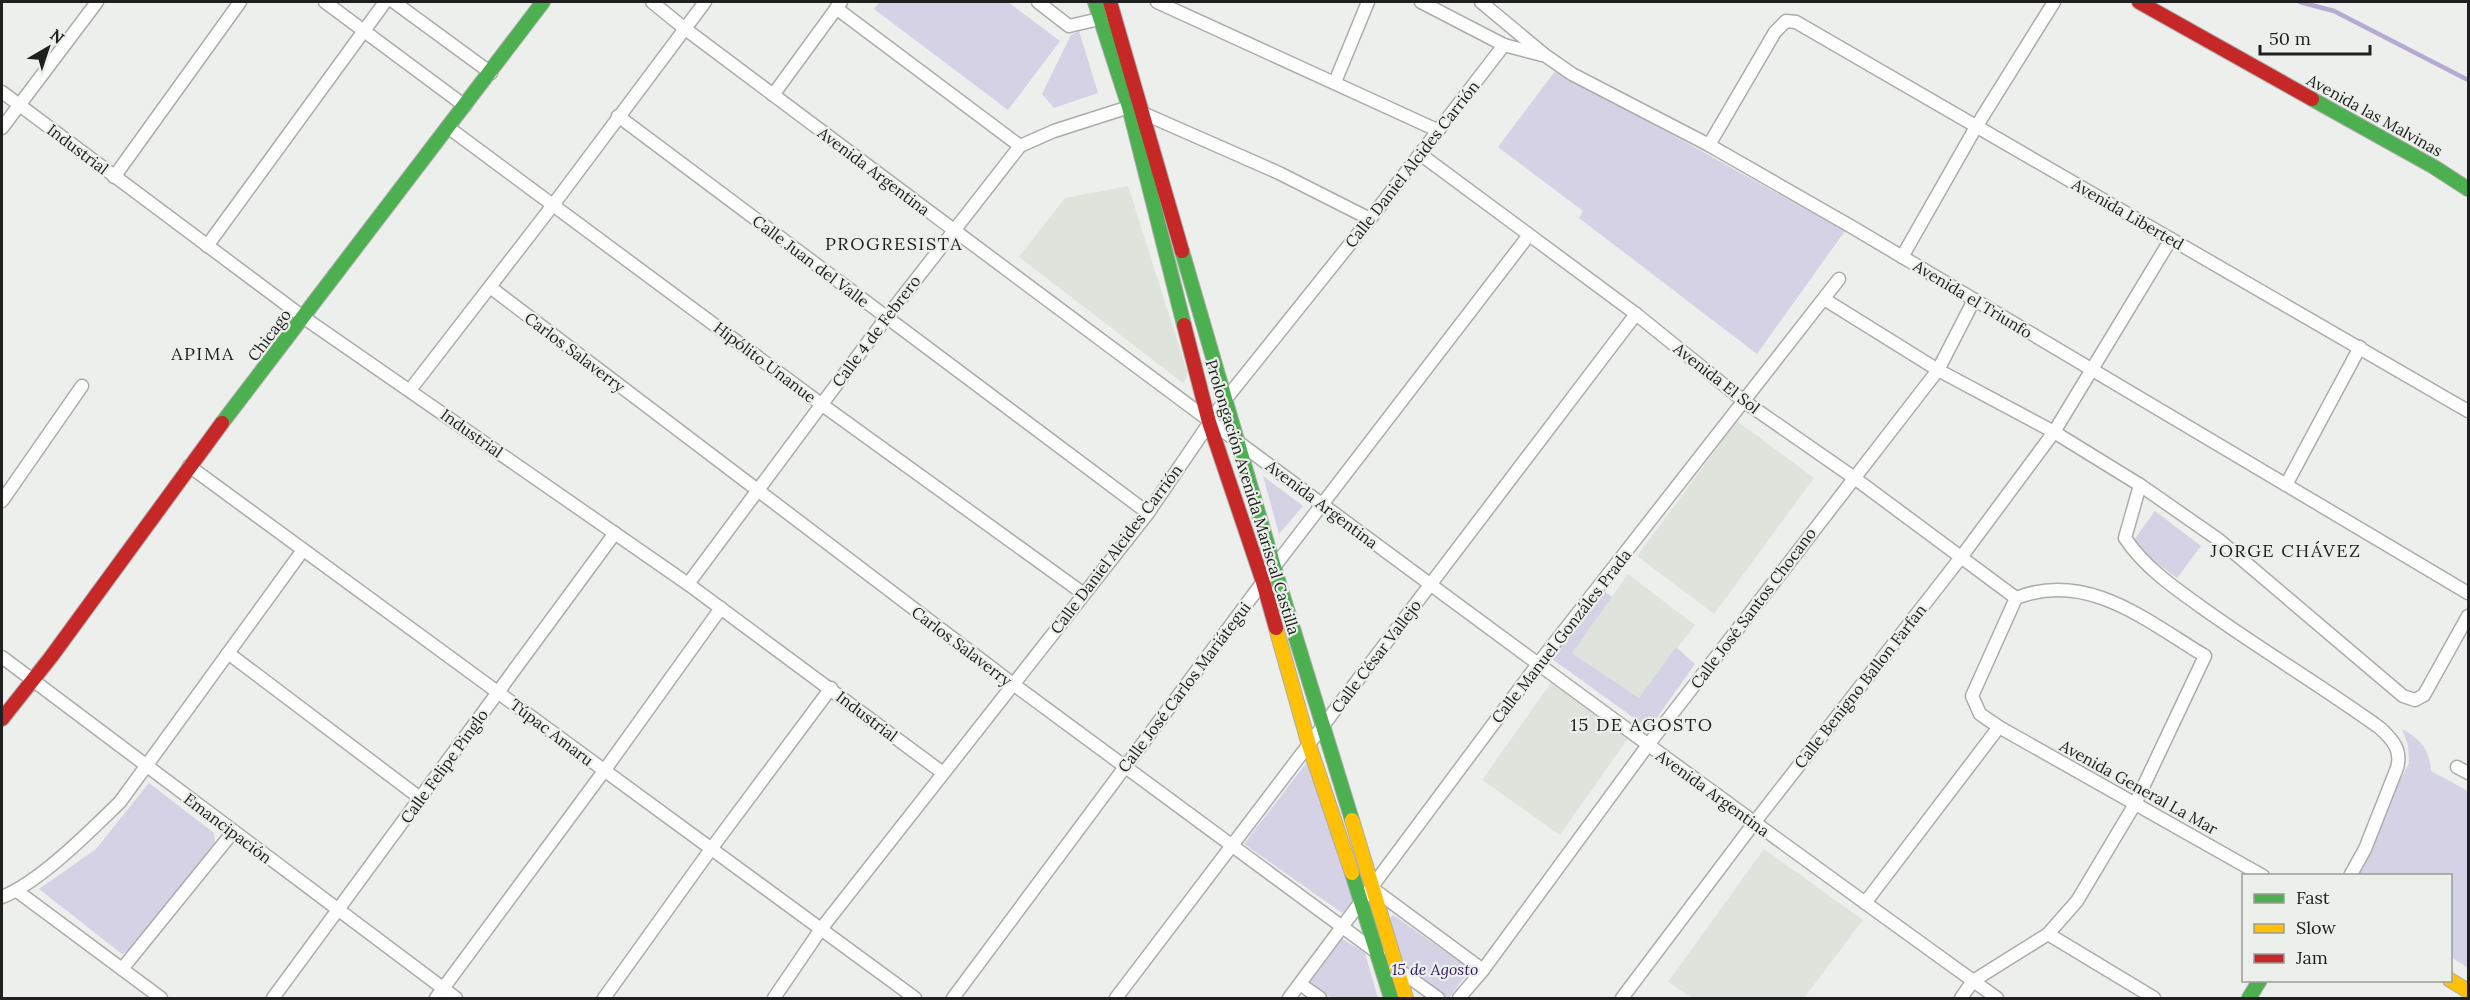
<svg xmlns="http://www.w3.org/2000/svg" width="2470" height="1000" viewBox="0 0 2470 1000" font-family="Lora,serif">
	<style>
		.built { fill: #dee4dc }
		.green { fill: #d5d2e5 }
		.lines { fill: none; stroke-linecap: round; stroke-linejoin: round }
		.stream { stroke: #b4aad2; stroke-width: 4.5 }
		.street-casing { stroke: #acadab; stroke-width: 15 }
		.fast-casing { stroke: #acadab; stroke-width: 16 }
		.slow-casing { stroke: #acadab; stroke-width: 16 }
		.jam-casing { stroke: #acadab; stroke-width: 16 }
		.street { stroke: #fcfdfc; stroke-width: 12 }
		.fast { stroke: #4caf50; stroke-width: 14 }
		.slow { stroke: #ffc107; stroke-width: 14 }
		.jam { stroke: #c62828; stroke-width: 14 }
		.labels { text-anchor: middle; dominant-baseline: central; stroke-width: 4.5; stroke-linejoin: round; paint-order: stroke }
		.street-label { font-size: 16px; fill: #1e1f1e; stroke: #ecf0eb }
		.park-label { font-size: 16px; font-style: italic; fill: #321a5e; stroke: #ecf0eb }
		.neighbourhood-label { font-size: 18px; letter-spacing: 1.5px; fill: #1e1f1e; stroke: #ecf0eb }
	</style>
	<rect width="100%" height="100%" fill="#edefec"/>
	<g class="built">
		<path d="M1128,186L1188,374L1183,383L1019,257L1065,198Z"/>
		<path d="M1737,421L1814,478L1714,614L1637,556Z"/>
		<path d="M1628,574L1695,625L1639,698L1572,653Z"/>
		<path d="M1553,680L1629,737L1560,835L1482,780Z"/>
		<path d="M1764,849L1863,920L1804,998H1692L1668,982Z"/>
	</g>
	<g class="green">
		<path d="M880,2H1008L1060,41L1008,110L874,9Z"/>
		<path d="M1079,31L1098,93L1054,108L1042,94L1071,35Z"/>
		<path d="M1556,70L1845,231L1757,354L1579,218L1583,211L1498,147Z"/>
		<path d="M1263,476L1303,506L1279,534Z"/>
		<path d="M2155,511L2201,546L2177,578L2131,544Z"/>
		<path d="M1599,587L1612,597L1572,653L1639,698L1676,647L1695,664L1651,726H1645L1548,656Z"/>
		<path d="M2402,729C2420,739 2430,749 2431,771L2468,791V968L2451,957L2450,876H2351L2409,763L2408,745Z"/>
		<path d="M1307,762L1354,901L1342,913L1244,844Z"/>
		<path d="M149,783L214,833L215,844L134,948L122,954L39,889L96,849Z"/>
		<path d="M1393,915L1470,969L1449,998H1443L1399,965L1388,920Z"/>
		<path d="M1341,938L1365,953L1378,998H1331L1308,981Z"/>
	</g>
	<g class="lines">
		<path class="stream" d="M2300,2L2334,11L2468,80"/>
		<defs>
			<g id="street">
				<path d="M325,2L465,106"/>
				<path d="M394,2L491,73"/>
				<path d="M652,2L684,28C1119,354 1555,680 1997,998"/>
				<path d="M1038,2L1069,26L1108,17"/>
				<path d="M1157,2L1437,130"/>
				<path d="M1421,2L1504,45L1542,55"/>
				<path d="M1481,2L1546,56L1572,74L1709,145L1852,227L2468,593"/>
				<path d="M836,8L1020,146"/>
				<path d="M1335,82L1368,2"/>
				<path d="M2,92L303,317L688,584L943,773"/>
				<path d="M773,95L841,2"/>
				<path d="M618,116L1148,513"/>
				<path d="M2,128L97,2"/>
				<path d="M449,128L821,404L1084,594"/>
				<path d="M1709,145L1775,32L1786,21L1796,22L2468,411"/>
				<path d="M1420,154L1636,314L1745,402L1853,477L2016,598"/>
				<path d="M114,177L240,2"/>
				<path d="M207,246L385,2"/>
				<path d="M1902,257L1976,127L2054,2"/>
				<path d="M490,287L1013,684L1379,954"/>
				<path d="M1824,299L1938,370L2054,432L2140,485L2219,540L2403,696L2415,700L2424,695L2468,616"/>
				<path d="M410,390L553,205L705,2"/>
				<path d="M189,466L915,998"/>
				<path d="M2140,485L2125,538C2147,571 2182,593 2214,616C2268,654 2326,689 2380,728C2393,740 2402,750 2397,768L2365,849L2350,876"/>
				<path d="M2286,485L2360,347"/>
				<path d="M2,501L82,386"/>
				<path d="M688,584L886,318L1020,146L1054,131L1129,107L1279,173L1370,219"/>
				<path d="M228,653L420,798"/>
				<path d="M2,657L456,998"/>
				<path d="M2457,767L2468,773"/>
				<path d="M1372,888L1483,970"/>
				<path d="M17,891L161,998"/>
				<path d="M2,897C40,882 90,831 120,802L303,550"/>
				<path d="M1865,903L1999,727"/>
				<path d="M2048,934L2154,998"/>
				<path d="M1395,967L1438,998"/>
				<path d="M122,969L233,832"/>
				<path d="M1300,984L1320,998"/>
				<path d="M273,998L615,533"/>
				<path d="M436,998L604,771L721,608"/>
				<path d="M604,998L711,849L831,688"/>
				<path d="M774,998L821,929L1148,513L1225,400L1370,219L1504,45"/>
				<path d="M953,998L1274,567L1529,235"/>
				<path d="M1116,998L1636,314"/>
				<path d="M1289,998L1538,664L1839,279"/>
				<path d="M1459,998L1483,970L1648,745L1938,370L1974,300"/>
				<path d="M1622,998L1754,823L1962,556L2054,432L2171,239"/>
				<path d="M1961,998L1973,981L2048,934L2077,901L2135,804L2205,656C2147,621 2087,570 2016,598L1972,696L1980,714L1999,727L2263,876"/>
			</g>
			<g id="fast">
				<path d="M1095,2L1129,107L1184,325"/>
				<path d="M2312,99L2434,167L2468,189"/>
				<path d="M1182,251L1274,567L1352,820"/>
				<path d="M222,423L543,2"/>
				<path d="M1352,873L1391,998"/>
				<path d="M2249,998L2260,980"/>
			</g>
			<g id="slow">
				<path d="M1276,628L1309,745L1352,873"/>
				<path d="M1352,820L1406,998"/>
				<path d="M2450,980L2468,991"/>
			</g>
			<g id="jam">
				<path d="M1110,2L1182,251"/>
				<path d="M2139,2L2312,99"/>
				<path d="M1184,325L1209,422L1263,582L1276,628"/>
				<path d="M2,719L51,657L222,423"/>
			</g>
		</defs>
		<use href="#street" class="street-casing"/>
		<use href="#fast" class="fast-casing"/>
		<use href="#slow" class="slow-casing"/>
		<use href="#jam" class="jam-casing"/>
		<use href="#street" class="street"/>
		<use href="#fast" class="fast"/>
		<use href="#slow" class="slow"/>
		<use href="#jam" class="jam"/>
	</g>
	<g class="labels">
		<g class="street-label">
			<text transform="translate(2375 115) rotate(29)">Avenida las Malvinas</text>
			<text transform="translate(78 149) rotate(37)">Industrial</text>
			<text transform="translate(1412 164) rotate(-52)">Calle Daniel Alcides Carrión</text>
			<text transform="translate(874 171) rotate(37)">Avenida Argentina</text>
			<text transform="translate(2128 214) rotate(30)">Avenida Liberted</text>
			<text transform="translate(811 261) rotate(37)">Calle Juan del Valle</text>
			<text transform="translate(1973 299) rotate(31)">Avenida el Triunfo</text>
			<text transform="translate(876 331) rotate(-53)">Calle 4 de Febrero</text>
			<text transform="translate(269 335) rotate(-53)">Chicago</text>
			<text transform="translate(575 352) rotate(37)">Carlos Salaverry</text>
			<text transform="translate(765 362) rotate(37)">Hipólito Unanue</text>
			<text transform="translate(1717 378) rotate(38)">Avenida El Sol</text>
			<text transform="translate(472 433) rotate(35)">Industrial</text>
			<text transform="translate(1253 497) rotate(73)">Prolongación Avenida Mariscal Castilla</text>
			<text transform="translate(1322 504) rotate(37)">Avenida Argentina</text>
			<text transform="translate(1116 549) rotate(-53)">Calle Daniel Alcides Carrión</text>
			<text transform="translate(1753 608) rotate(-53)">Calle José Santos Chocano</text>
			<text transform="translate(1561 636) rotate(-52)">Calle Manuel Gonzáles Prada</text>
			<text transform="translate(962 646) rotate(37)">Carlos Salaverry</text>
			<text transform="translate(1376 656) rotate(-53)">Calle César Vallejo</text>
			<text transform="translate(1860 686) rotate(-52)">Calle Benigno Ballon Farfan</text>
			<text transform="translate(1184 687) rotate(-53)">Calle José Carlos Mariátegui</text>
			<text transform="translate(867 716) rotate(37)">Industrial</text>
			<text transform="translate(552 732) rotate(37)">Túpac Amaru</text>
			<text transform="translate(444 766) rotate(-54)">Calle Felipe Pinglo</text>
			<text transform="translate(2139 787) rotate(29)">Avenida General La Mar</text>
			<text transform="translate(1713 793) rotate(36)">Avenida Argentina</text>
			<text transform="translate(228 828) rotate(37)">Emancipación</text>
		</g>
		<g class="park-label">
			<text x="1435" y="969">15 de Agosto</text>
		</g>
		<g class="neighbourhood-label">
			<text x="894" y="243">PROGRESISTA</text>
			<text x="203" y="353">APIMA</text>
			<text x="2286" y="550">JORGE CHÁVEZ</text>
			<text x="1642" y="724">15 DE AGOSTO</text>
		</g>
	</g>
	<rect width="2470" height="1000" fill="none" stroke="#1e1f1e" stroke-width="6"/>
	<rect x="2242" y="874" width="210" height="108" fill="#ecf0eb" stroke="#9a9c99" stroke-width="1.5"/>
	<rect x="2254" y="894" width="30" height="9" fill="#4caf50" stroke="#9a9c99" stroke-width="1.5"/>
	<text x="2296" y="904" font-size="18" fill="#1e1f1e">Fast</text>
	<rect x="2254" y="924" width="30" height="9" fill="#ffc107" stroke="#9a9c99" stroke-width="1.5"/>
	<text x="2296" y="934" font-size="18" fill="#1e1f1e">Slow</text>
	<rect x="2254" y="954" width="30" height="9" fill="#c62828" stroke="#9a9c99" stroke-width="1.5"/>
	<text x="2296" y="964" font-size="18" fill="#1e1f1e">Jam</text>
	<g transform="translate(48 48) rotate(39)" stroke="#ecf0eb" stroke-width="4.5" paint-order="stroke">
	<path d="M0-4.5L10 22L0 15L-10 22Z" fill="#1e1f1e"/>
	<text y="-9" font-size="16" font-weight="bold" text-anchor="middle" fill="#1e1f1e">N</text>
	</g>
	<path d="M2260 45v9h110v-9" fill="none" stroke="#1e1f1e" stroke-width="3"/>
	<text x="2269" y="45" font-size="18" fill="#1e1f1e" stroke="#ecf0eb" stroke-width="4.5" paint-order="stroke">50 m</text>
</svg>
